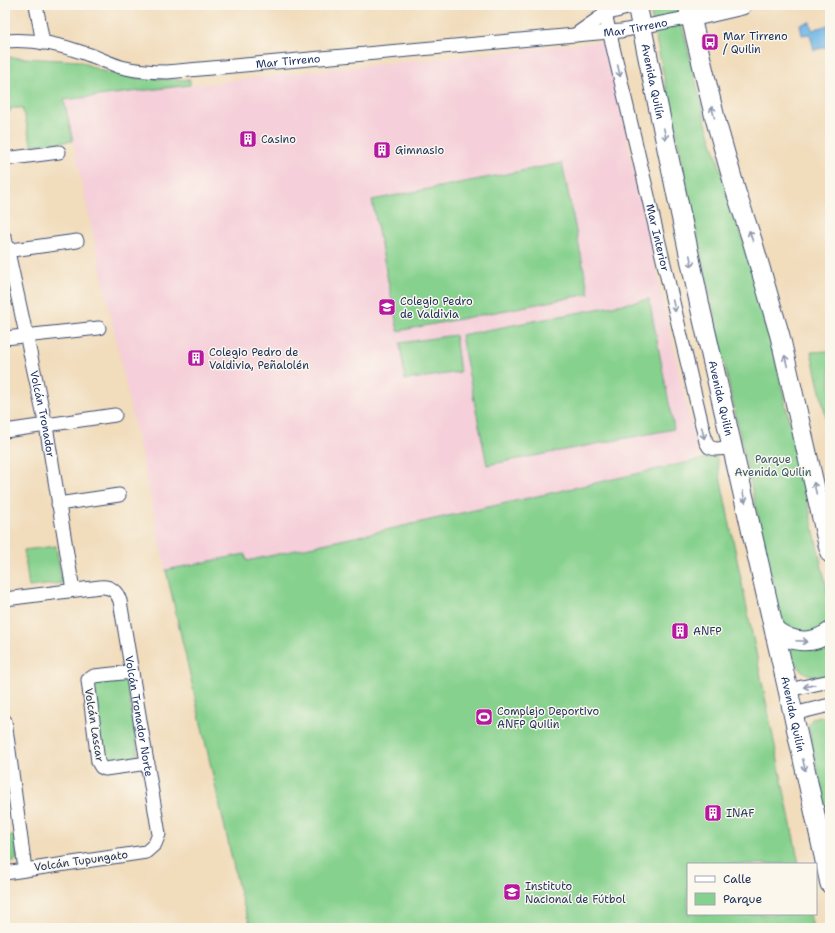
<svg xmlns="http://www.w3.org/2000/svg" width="835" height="933" viewBox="0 0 835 933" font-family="'Shantell Sans',sans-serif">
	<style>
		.built { fill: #f5cfd9 }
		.green { fill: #87d18e; stroke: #518076 }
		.water { fill: #6eb6e5; stroke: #4472a2 }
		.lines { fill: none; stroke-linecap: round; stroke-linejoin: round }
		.street-casing { stroke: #3b496c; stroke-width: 15 }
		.secondary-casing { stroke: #3b496c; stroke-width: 21 }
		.street { stroke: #fff; stroke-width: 13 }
		.secondary { stroke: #fff; stroke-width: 19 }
		.oneway { stroke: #8d97ae }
		.labels { text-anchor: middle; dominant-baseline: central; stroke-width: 3; stroke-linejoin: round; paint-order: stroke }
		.street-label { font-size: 11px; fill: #1b2f5e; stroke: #fbf7ec }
		.poi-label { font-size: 11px; fill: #1b2f5e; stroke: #fbf7ec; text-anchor: start }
		.park-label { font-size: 11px; fill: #36586a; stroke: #fbf7ec }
	</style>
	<rect width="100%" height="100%" fill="#fbf7ec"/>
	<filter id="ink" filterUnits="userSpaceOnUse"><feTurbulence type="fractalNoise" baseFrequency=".025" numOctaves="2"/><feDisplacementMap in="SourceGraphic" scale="8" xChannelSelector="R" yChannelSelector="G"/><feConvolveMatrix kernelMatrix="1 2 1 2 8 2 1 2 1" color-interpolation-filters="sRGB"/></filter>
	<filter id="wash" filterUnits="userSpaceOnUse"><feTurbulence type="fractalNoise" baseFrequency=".012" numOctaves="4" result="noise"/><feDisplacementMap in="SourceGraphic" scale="16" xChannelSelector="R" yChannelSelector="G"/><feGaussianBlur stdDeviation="0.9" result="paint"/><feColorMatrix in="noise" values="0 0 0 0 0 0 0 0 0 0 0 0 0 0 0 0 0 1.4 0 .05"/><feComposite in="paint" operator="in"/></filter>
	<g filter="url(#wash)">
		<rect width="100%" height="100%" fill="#f1dcbb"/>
		<path class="built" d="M596,42L607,45L647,231L699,460L247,562L245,554L166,570L64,100L323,70Z"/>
		<g class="green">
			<path d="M649,5H677L706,123L751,265L770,336L791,428L830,603V675C815,679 802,675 794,661C784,643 780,618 776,599C768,562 760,526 752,490C716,329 683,167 649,5Z"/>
			<path d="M5,57L79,61L102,71L136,78L190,80V85L64,100L73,141L32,145C27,133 27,120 22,108H11L10,112H5Z"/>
			<path d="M562,163L589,294L398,331L372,200Z"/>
			<path d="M649,299L674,429L487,465L461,335Z"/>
			<path d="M455,335L460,372L405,380L400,343Z"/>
			<path d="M830,351V435L811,352Z"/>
			<path d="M716,456L799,864H688V914H810L813,928H251L240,894L166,570L245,554L247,561Z"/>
			<path d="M56,546L62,583L29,587L24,550Z"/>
			<path d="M126,676L139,760L104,764L91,682Z"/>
			<path d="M830,715V831L808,725L812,719Z"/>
			<path d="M15,835L17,858L14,862L5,865V837Z"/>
		</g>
		<path class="water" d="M810,22L812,30L828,25L830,31V56L827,47L814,50L810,34L802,35L800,24Z"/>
	</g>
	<g filter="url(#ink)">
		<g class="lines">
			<defs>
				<g id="street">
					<path d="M36,5L43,43"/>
					<path id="s1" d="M603,5L706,442L709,447L715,449L732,448"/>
					<path d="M575,35L605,14L638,5"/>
					<path id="s2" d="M5,41C31,39 59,44 84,53C97,57 108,63 121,67C137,71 152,72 167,72L575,35L621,31L691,17"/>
					<path d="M5,159L59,152"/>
					<path id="s3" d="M5,238L46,426L73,590"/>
					<path d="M5,251L77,241"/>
					<path d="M5,338L99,328"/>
					<path d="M5,431L115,415"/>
					<path d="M58,504L119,495"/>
					<path id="s4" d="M5,599L100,587C110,586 117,591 120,601L159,834L155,844L146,852L5,873"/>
					<path d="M132,672L94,676L88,680L98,762L101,767L105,769L148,763"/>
					<path d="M788,690L830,681"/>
					<path d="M793,714L830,705"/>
					<path d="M5,721L25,869"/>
				</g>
				<g id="secondary">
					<path id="s5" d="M637,5L701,311L788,690L830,884"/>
					<path d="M688,5L715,118L736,192L752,240L780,336L830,553"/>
					<path d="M691,17L742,5"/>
					<path d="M775,630C792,643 812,645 830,632"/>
				</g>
			</defs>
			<use href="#street" class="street-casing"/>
			<use href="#secondary" class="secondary-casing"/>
			<use href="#street" class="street"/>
			<use href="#secondary" class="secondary"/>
		</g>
		<defs><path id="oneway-shaft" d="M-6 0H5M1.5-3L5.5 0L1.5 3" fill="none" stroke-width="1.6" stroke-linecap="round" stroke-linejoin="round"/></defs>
		<g class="oneway">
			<use href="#oneway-shaft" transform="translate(619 71) rotate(77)"/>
			<use href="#oneway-shaft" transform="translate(713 112) rotate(-104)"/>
			<use href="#oneway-shaft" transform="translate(665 134) rotate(78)"/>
			<use href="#oneway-shaft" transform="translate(751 236) rotate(-108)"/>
			<use href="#oneway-shaft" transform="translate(691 261) rotate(78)"/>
			<use href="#oneway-shaft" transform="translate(674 306) rotate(77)"/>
			<use href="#oneway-shaft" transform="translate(786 361) rotate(-103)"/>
			<use href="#oneway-shaft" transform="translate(703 433) rotate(77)"/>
			<use href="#oneway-shaft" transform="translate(815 488) rotate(-103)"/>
			<use href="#oneway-shaft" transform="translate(744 497) rotate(77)"/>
			<use href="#oneway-shaft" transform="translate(802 641) rotate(3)"/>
			<use href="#oneway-shaft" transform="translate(809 686) rotate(167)"/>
			<use href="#oneway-shaft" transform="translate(804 765) rotate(78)"/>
		</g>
	</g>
	<defs>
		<symbol id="bus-square" viewBox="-11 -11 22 22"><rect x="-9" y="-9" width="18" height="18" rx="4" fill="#b5179e" stroke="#fbf7ec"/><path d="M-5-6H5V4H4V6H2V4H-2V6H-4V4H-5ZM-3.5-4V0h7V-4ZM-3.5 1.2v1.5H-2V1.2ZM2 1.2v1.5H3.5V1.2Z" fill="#fff"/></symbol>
		<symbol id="building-square" viewBox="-11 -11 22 22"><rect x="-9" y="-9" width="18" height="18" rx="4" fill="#b5179e" stroke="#fbf7ec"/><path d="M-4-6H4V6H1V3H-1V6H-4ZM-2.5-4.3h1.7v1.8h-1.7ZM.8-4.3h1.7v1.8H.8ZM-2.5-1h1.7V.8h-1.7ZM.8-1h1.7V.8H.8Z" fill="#fff"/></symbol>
		<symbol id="school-square" viewBox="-11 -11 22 22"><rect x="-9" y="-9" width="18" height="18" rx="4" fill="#b5179e" stroke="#fbf7ec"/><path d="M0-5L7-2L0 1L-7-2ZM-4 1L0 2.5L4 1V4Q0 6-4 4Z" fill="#fff"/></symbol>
		<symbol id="stadium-square" viewBox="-11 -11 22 22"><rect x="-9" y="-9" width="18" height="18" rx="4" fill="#b5179e" stroke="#fbf7ec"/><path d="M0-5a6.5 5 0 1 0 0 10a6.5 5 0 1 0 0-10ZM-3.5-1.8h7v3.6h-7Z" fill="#fff"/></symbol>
		<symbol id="university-square" viewBox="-11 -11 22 22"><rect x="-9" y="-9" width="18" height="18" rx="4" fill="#b5179e" stroke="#fbf7ec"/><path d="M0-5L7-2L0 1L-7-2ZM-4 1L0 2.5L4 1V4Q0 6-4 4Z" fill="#fff"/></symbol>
	</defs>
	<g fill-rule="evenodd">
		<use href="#bus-square" x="700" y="32" width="20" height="20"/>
		<use href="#building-square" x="238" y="129" width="20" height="20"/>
		<use href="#building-square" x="372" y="140" width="20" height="20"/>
		<use href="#school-square" x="377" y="297" width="20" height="20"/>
		<use href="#building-square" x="186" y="348" width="20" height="20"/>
		<use href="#building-square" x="670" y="621" width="20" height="20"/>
		<use href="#stadium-square" x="474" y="707" width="20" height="20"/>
		<use href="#building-square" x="703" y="803" width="20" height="20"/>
		<use href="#university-square" x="502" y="882" width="20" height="20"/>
	</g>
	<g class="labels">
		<g class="street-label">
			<text stroke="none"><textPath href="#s2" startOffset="637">Mar Tirreno</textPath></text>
			<text stroke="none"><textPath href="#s2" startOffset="288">Mar Tirreno</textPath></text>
			<text stroke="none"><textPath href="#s5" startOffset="78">Avenida Quilín</textPath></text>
			<text stroke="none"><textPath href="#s1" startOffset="239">Mar Interior</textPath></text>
			<text stroke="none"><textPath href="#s5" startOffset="402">Avenida Quilín</textPath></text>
			<text stroke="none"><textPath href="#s3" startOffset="180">Volcán Tronador</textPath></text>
			<text stroke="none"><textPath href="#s5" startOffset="726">Avenida Quilín</textPath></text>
			<text stroke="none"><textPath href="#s4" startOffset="239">Volcán Tronador Norte</textPath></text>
			<text transform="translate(94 725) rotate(81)">Volcán Lascar</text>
			<text transform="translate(81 861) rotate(-8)">Volcán Tupungato</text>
		</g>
		<g class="poi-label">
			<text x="723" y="36">Mar Tirreno<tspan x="723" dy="13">/ Quilin</tspan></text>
			<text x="261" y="139">Casino</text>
			<text x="395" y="150">Gimnasio</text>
			<text x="400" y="301">Colegio Pedro<tspan x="400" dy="13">de Valdivia</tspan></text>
			<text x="209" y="352">Colegio Pedro de<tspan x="209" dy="13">Valdivia, Peñalolén</tspan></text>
			<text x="693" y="631">ANFP</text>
			<text x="497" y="711">Complejo Deportivo<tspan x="497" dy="13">ANFP Quilin</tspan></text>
			<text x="726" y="813">INAF</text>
			<text x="525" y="886">Instituto<tspan x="525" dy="13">Nacional de Fútbol</tspan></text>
		</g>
		<g class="park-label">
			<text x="773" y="459">Parque<tspan x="773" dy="13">Avenida Quilin</tspan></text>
		</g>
	</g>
	<rect width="835" height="933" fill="none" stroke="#fbf7ec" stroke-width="20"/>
	<rect x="687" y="863" width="130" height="52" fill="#fbf7ec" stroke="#a1a7b3"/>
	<rect x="695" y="876" width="20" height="6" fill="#ffffff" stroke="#a1a7b3"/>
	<text x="723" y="883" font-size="12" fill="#1b2f5e">Calle</text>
	<rect x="695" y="893" width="20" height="12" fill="#87d18e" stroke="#a1a7b3"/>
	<text x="723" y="903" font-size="12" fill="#1b2f5e">Parque</text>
</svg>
